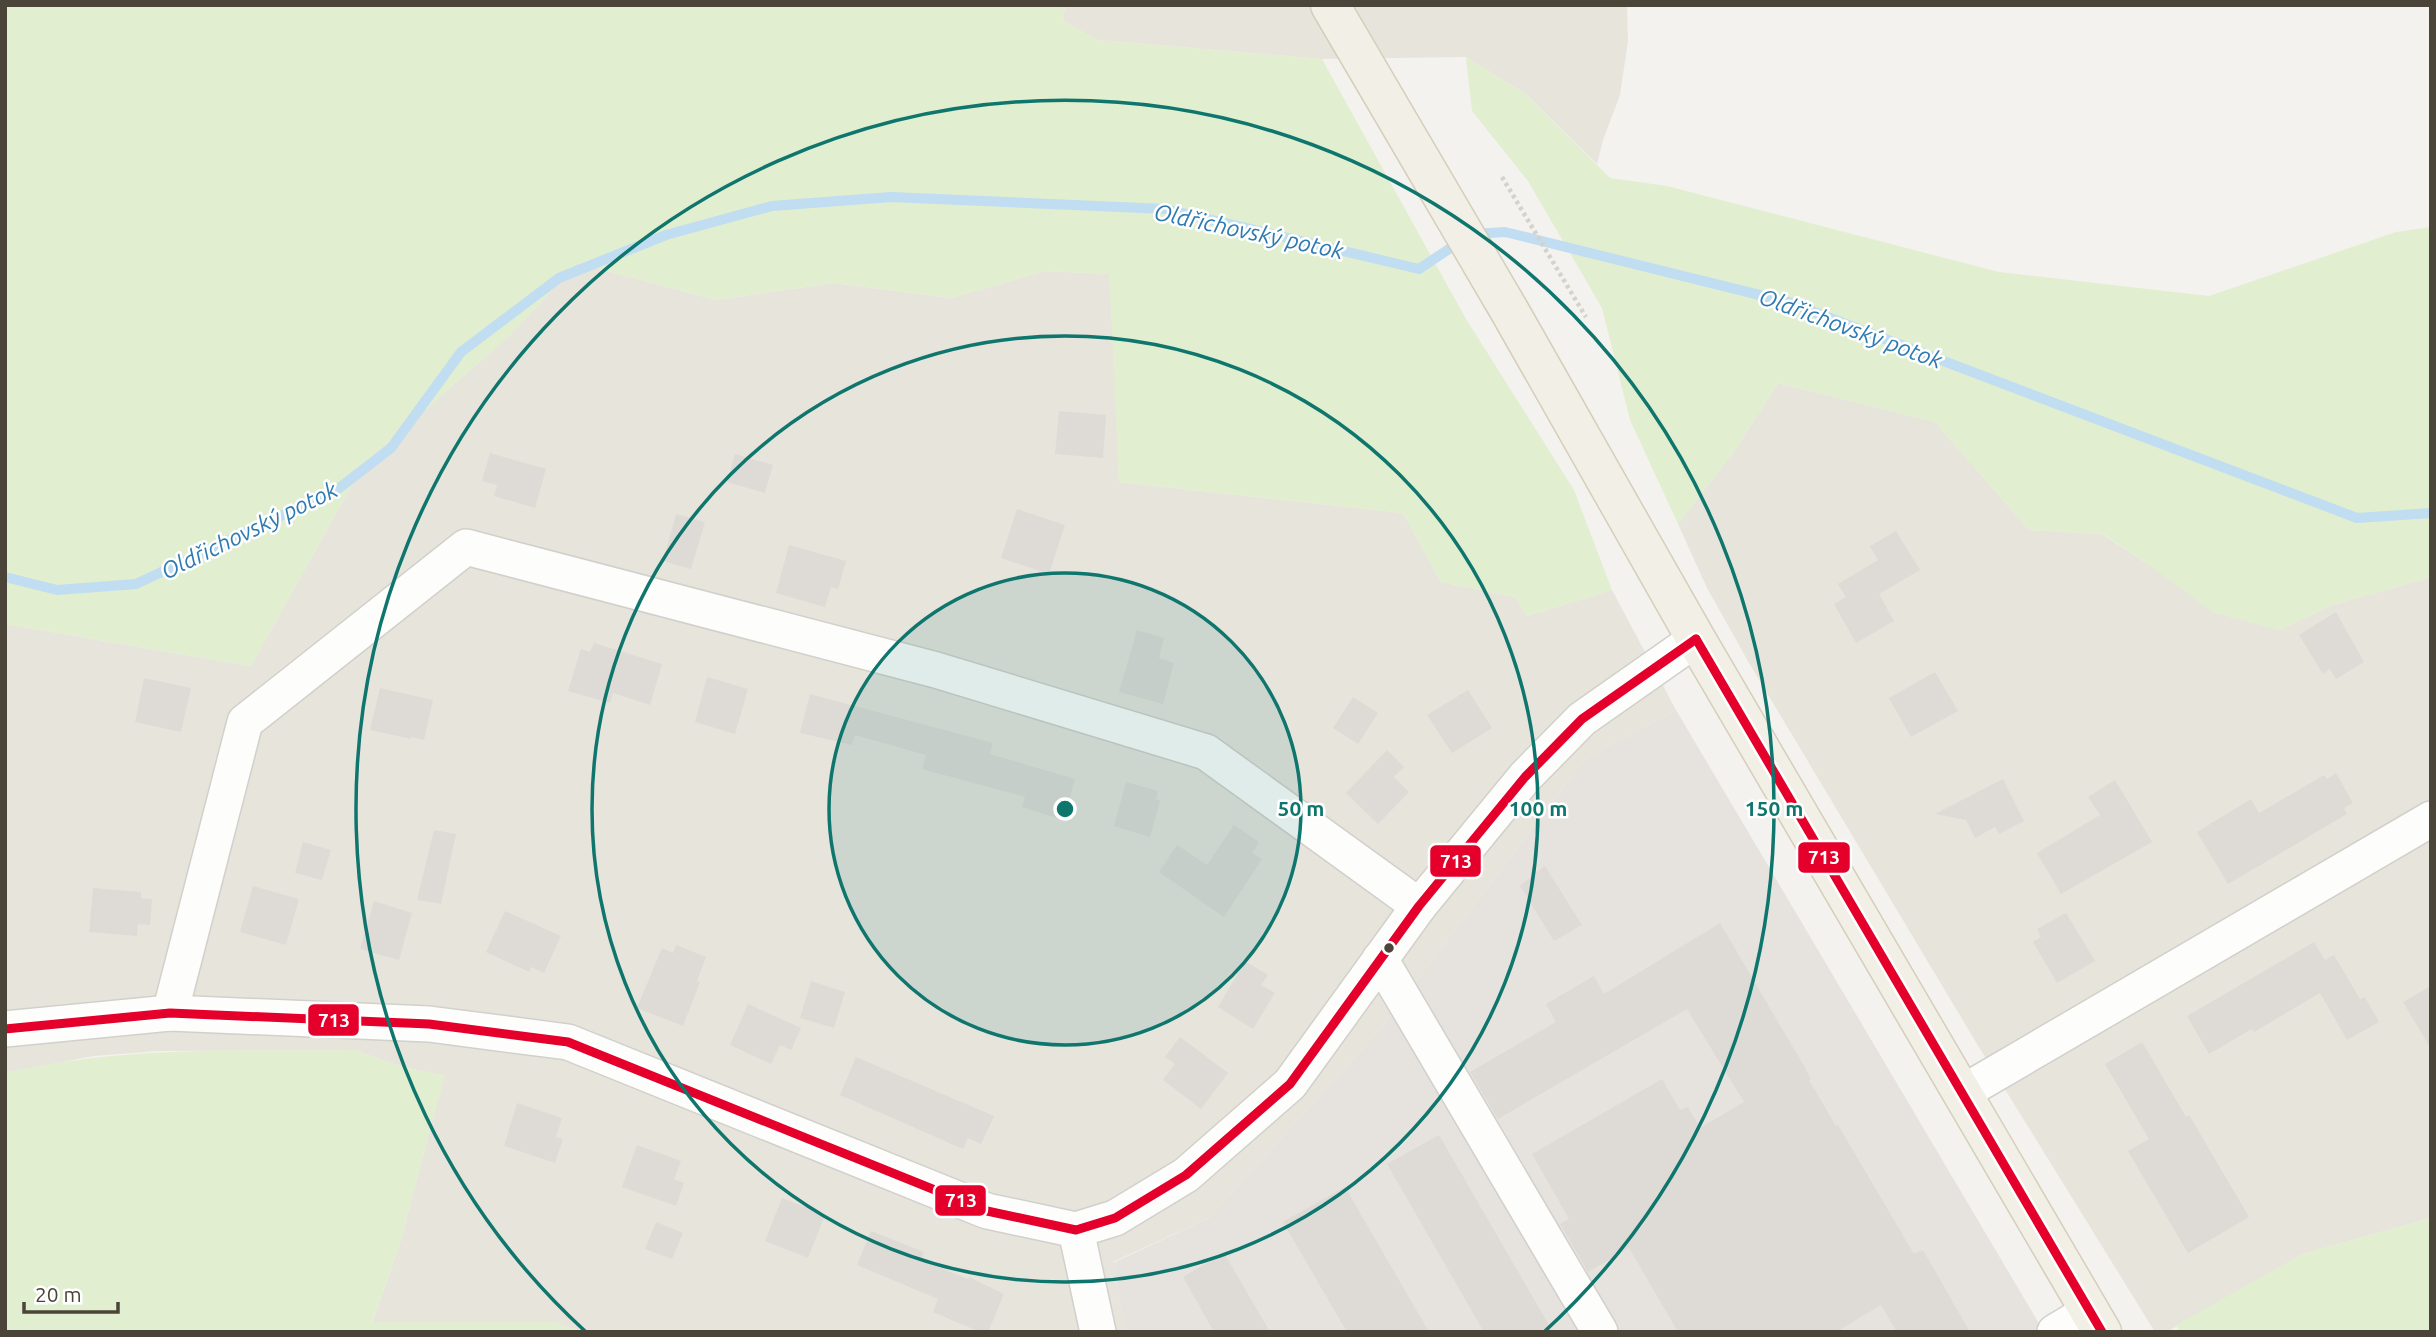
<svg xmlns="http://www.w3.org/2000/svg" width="2436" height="1337" viewBox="0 0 2436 1337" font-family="Ubuntu,sans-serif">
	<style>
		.residential { fill: #e7e4dc }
		.industrial { fill: #e6e2de }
		.green { fill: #e1eecf }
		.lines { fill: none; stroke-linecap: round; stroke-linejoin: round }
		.stream { stroke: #c0ddf1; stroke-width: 10 }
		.building { fill: #dedbd6 }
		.minor-casing { stroke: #d2d0cb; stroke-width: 38 }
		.major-casing { stroke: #d6cebb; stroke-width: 41 }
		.path { stroke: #d3d2cc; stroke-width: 4.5; stroke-dasharray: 3.5 3.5; stroke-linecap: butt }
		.minor { stroke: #fdfdfc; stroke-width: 35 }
		.major { stroke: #f2efe6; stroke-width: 38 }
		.bus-1-casing { stroke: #fff; stroke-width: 14 }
		.bus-1 { stroke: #e4002b; stroke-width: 9 }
		.ring { fill: none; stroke: #0f766e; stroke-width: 3.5 }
		.bus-dot { fill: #4b4439; stroke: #fff; stroke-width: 2.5 }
		.labels { text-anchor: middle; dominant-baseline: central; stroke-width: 5; stroke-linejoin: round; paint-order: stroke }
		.water-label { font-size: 23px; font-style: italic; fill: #2e7ab2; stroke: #fff }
		.centre { fill: #0f766e; stroke: #fff; stroke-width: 3.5 }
		.ring-label { font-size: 21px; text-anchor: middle; font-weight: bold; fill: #0f766e; stroke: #fff; stroke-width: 5; stroke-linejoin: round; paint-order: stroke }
		.line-badge { stroke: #fff; stroke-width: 2.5 }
		.badge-label { font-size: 19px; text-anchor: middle; font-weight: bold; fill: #fff }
	</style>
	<rect width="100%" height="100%" fill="#f4f2ee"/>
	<g class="residential">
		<path d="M1065,5H1627L1628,41L1620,95L1603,140L1597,164L1527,95L1466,57L1322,59L1097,40L1063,21Z"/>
		<path d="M577,263L716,300L834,283L951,298L1045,271L1110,274L1119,482L1403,513L1441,582L1515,597L1527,616L1612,590L1676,710L1585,759L1381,1028L1209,1218L1113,1262L1125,1332H583L551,1322L372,1323L400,1243L444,1076L400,1066L354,1050L159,1051L94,1056L5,1073V624L251,666L364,463L508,337Z"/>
		<path d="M1778,383L1935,422L2029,530L2102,534L2149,565L2279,630L2332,605L2431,577V1218L2303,1254L2167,1332H2155L1980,1049L1749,663L1707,588L1678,524L1735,450Z"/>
	</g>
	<path class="industrial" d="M1676,710L2044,1332H1125L1113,1263L1209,1218L1381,1028L1585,759Z"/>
	<g class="green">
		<path d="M5,5H1065L1063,21L1097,40L1322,59L1466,319L1574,490L1612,590L1527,616L1515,597L1441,582L1403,513L1119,482L1109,274L1045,271L951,298L834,283L716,300L577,263L508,337L364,463L251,666L5,624Z"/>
		<path d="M1466,57L1527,95L1610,178L1667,186L1999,272L2209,296L2396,232L2431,227V577L2332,605L2279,630L2214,613L2149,565L2103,534L2029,530L1935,422L1778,383L1735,450L1678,524L1630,420L1602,308L1528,181L1472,111Z"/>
		<path d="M354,1050L400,1066L444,1076L400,1243L372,1322H552L583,1332H5V1073C121,1046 235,1051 354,1050Z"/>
		<path d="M2431,1218V1332H2180L2176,1325L2303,1254Z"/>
	</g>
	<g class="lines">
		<g class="stream">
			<path d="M1474,234L1505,232L1788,302L2357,518L2431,513"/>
			<path d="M5,577L57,590L136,584L338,489L391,448L461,352L559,278L666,235L772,206L891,197L1166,209L1419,269L1461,241"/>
		</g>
	</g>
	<g class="building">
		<path d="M1059,411L1106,415L1103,458L1055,454Z"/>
		<path d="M490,453L546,469L535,508L494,496L497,485L482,481Z"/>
		<path d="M735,454L773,465L765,493L727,482Z"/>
		<path d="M1017,509L1065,525L1049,574L1001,558Z"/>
		<path d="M676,514L705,522L691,569L663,561Z"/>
		<path d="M1896,531L1920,570L1879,594L1894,621L1856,643L1834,604L1846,597L1838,584L1878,560L1870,546Z"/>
		<path d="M789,545L846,561L838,589L831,587L825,607L776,593Z"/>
		<path d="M2336,612L2364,662L2336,679L2330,669L2323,674L2299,635Z"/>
		<path d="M1137,630L1164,638L1159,658L1174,663L1163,704L1119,692Z"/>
		<path d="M594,643L662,664L650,705L613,693L610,703L568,691L581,649L590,652Z"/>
		<path d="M1935,672L1958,711L1911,737L1889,698Z"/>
		<path d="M707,677L748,689L735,734L695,722Z"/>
		<path d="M144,678L191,688L181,732L135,722Z"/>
		<path d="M380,688L433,700L424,740L411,737V739L370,730Z"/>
		<path d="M1468,690L1492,728L1452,753L1427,715Z"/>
		<path d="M810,694L993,743L990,754L1075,779L1063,820L1022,807L1025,797L922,769L926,755L855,735L852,745L800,733Z"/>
		<path d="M1353,697L1378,713L1358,744L1333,728Z"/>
		<path d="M1387,750L1404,767L1394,777L1409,792L1378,824L1346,793Z"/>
		<path d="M2336,773L2353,803L2344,808L2347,814L2228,884L2197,832L2251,799L2259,813L2324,775L2327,779Z"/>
		<path d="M2003,779L2024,821L1999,834L1995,827L1975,838L1966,820L1935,814Z"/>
		<path d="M2115,780L2152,842L2061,894L2037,853L2100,815L2088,797Z"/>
		<path d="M1126,782L1158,791L1156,799L1160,801L1150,837L1114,826Z"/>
		<path d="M1234,825L1259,842L1252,853L1262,859L1224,917L1159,872L1177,845L1207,865Z"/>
		<path d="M434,830L456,834L441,904L417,900Z"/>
		<path d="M303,842L331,850L322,880L295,873Z"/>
		<path d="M1545,866L1582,925L1554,941L1520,886Z"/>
		<path d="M253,886L299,899L286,945L240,932Z"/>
		<path d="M93,888L141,892V898L152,899L150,925L138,924L137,936L89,932Z"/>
		<path d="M374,901L412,913L399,960L360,949Z"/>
		<path d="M505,911L561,936L544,973L531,967L529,972L486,952Z"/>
		<path d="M2066,913L2095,961L2057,983L2033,942L2041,937L2037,929Z"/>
		<path d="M1720,923L1804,1066L1811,1079L1809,1080L1836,1126L1838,1125L1914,1254L1923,1250L1970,1332H1897L1881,1305L1836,1332H1678L1629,1248L1588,1272L1560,1224L1569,1219L1532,1154L1662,1079L1680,1110L1688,1107L1700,1128L1744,1102L1687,1009L1498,1119L1470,1072L1556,1022L1546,1004L1594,976L1604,994Z"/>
		<path d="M2314,942L2325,960L2334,955L2360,999L2365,997L2379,1022L2347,1040L2320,993L2254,1032L2252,1029L2209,1054L2187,1016Z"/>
		<path d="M676,945L706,957L697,981L700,982L683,1026L637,1008L662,948L673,953Z"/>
		<path d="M1245,961L1268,975L1261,985L1275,993L1253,1029L1218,1007Z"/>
		<path d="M811,981L845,992L834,1028L800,1018Z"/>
		<path d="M2431,986V1049L2403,1002Z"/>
		<path d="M748,1004L801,1028L791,1050L780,1045L771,1064L730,1045Z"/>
		<path d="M1180,1037L1228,1073L1201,1109L1163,1080L1175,1064L1165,1057Z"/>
		<path d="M2142,1042L2186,1117L2189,1115L2249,1217L2188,1253L2128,1151L2149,1139L2105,1064Z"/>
		<path d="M856,1057L994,1116L981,1144L968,1138L963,1149L840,1095Z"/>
		<path d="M517,1103L562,1118L556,1137L563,1139L555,1163L504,1146Z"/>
		<path d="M1439,1135L1553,1332H1484L1387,1164Z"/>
		<path d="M637,1145L681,1161L674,1179L684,1183L676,1206L622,1187Z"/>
		<path d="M1345,1187L1429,1332H1347L1283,1222Z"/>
		<path d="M782,1198L825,1215L808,1258L765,1241Z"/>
		<path d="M656,1222L683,1233L672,1259L645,1249Z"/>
		<path d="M871,1231L924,1252L921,1260L968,1279L969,1277L1004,1294L988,1332H980L933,1312L938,1299L857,1265Z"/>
		<path d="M1224,1253L1270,1332H1214L1183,1277Z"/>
	</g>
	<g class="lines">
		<defs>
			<g id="minor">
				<path d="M1380,959L1600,1332"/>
				<path d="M170,1013L245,722L466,547L936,670L1206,752L1419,906"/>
				<path d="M5,1029L170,1013L429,1024L568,1042L987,1211L1076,1230L1115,1218L1186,1175L1290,1084L1419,906L1525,777L1582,719L1696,639"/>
				<path d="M1962,1093L2431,819"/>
				<path d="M1076,1230L1098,1332"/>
				<path d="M2055,1332L2090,1311"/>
			</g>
			<path id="major" d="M1330,5L1509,310L1696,639L2102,1332"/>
		</defs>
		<use href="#minor" class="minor-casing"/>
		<use href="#major" class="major-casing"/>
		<path class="path" d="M1502,177L1586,317"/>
		<use href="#minor" class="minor"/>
		<use href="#major" class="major"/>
		<defs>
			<g id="bus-1">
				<path d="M1696,639L2102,1332"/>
				<path d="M5,1029L170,1013L429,1024L568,1042L987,1211L1076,1230L1115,1218L1186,1175L1290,1084L1419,906L1525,777L1582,719L1696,639"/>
			</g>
		</defs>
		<use href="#bus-1" class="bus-1-casing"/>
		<use href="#bus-1" class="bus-1"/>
	</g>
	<circle cx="1065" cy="809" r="236" fill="#0f766e" fill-opacity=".12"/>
	<g class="ring">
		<circle cx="1065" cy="809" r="236"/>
		<circle cx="1065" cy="809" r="473"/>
		<path d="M586 1332A709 709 0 1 1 1544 1332"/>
	</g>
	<circle class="bus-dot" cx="1389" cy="948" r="6"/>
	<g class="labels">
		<g class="water-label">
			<text transform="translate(1249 231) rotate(12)">Oldřichovský potok</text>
			<text transform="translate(1851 328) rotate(20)">Oldřichovský potok</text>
			<text transform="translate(249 530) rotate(-26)">Oldřichovský potok</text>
		</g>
	</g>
	<circle cx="1065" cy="809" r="10" class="centre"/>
	<g class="ring-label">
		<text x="1301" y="816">50 m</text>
		<text x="1538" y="816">100 m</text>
		<text x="1774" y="816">150 m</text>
	</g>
	<g class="line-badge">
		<rect x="1797" y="841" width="54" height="33" rx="7" fill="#e4002b"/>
		<rect x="1429" y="844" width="53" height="34" rx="7" fill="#e4002b"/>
		<rect x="307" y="1003" width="53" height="34" rx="7" fill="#e4002b"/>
		<rect x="934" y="1184" width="53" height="33" rx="7" fill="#e4002b"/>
	</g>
	<g class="badge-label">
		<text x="1824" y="864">713</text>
		<text x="1456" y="868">713</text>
		<text x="334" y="1027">713</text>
		<text x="961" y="1207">713</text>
	</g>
	<rect width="2436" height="1337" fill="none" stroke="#4b4439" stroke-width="14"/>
	<path d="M24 1302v10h94v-10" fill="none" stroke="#4b4439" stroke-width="3.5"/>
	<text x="35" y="1302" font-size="21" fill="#4b4439" stroke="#ffffff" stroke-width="5" paint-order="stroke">20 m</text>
</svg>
